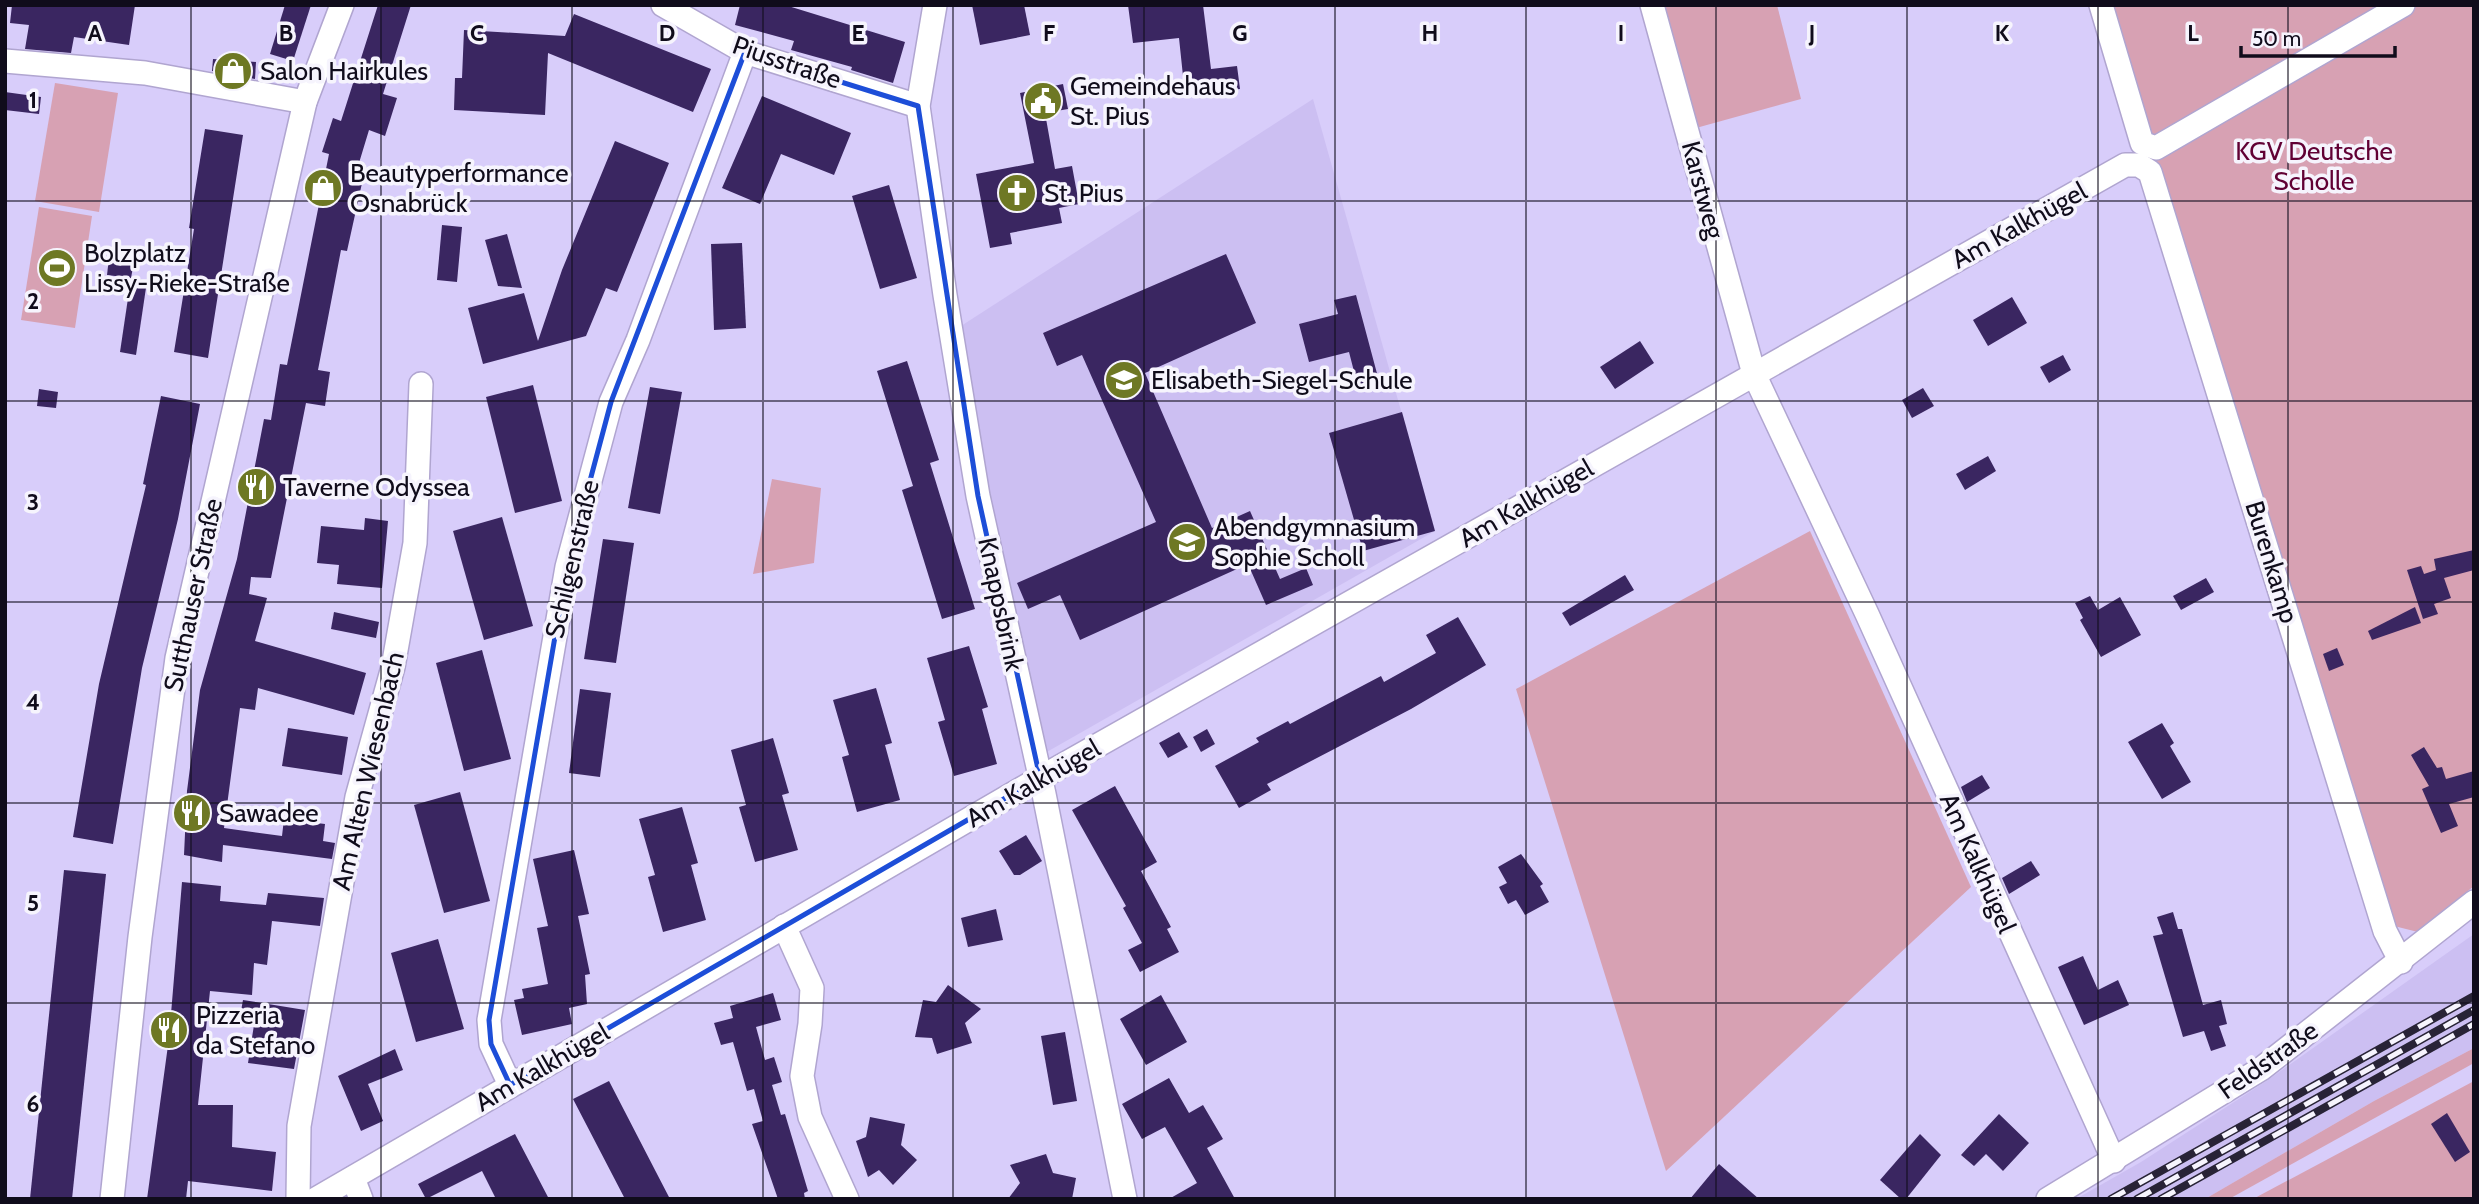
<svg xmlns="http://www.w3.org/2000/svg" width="2479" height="1204" viewBox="0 0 2479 1204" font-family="Cabin,sans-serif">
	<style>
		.built { fill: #ccbff2 }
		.green { fill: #d7a1b3 }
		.building { fill: #3a2661 }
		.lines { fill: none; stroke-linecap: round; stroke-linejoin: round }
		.minor-casing { stroke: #b0a5d0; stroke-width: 26 }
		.minor { stroke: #fff; stroke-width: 23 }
		.rail-casing { stroke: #282336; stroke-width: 8 }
		.rail { stroke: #f6f4fd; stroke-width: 5; stroke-dasharray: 16; stroke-linecap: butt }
		.marked { fill: none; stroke: #1d4ed8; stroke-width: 5; stroke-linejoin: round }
		.grid { fill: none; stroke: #100c1b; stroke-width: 2; stroke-opacity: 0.55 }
		.labels { text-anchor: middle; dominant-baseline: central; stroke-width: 7; stroke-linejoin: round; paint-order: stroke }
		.street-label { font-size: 26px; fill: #100c1b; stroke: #f6f4fd }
		.poi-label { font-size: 26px; fill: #100c1b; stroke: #f6f4fd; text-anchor: start }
		.park-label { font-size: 26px; fill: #610034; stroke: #f6f4fd }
		.grid-label { font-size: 23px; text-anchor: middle; font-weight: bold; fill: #100c1b; stroke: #f6f4fd; stroke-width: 7; stroke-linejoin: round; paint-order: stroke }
	</style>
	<rect width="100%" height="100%" fill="#d8cdfa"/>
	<g class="built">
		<path d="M1313,99L1435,531L1045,753L995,538L961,326Z"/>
		<path d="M2474,934V1048L2374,1101L2205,1199H2076L2141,1162L2265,1082Z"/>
	</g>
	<g class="green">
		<path d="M1663,5H1777L1801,99L1696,128Z"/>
		<path d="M2092,5H2474V886L2418,932L2394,926L2353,788Z"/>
		<path d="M55,83L118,93L99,212L35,201Z"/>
		<path d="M39,207L92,216L75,328L21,320Z"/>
		<path d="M772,479L821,488L814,563L753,574Z"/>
		<path d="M1810,531L1971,887L1666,1171L1516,689Z"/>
		<path d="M2474,1048V1063L2229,1199H2205L2374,1101Z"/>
		<path d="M2474,1081V1199H2253Z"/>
	</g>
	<g class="building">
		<path d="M12,5H135L129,45L74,37L71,53L25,49L29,25L10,23Z"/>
		<path d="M285,5H311L293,61L270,54Z"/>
		<path d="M378,5H411L383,94L397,98L385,136L369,130L359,163L366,165L347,251L341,250L318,370L330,372L325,406L306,403L271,578L251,577L249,594L267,598L255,641L366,673L354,715L258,688L255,710L240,708L224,828L282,836L284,819L325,824L323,841L335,843L332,859L223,845L222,862L184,855L187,791L200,690L237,559L264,419L271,420L280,364L287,365L329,154L322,152L333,118L341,121Z"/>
		<path d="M740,5H785L905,42L893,83L851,70L852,67L791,50L794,41L735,25Z"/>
		<path d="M972,5H1024L1030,35L980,45Z"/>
		<path d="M1128,5H1203L1211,69L1237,66L1240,89L1185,95L1179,38L1133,43Z"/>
		<path d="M574,14L711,69L693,112L548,53L545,115L454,110L455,78H462L464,30L565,36Z"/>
		<path d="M213,59L256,62L255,79L212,71Z"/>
		<path d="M1063,84L1068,109L1045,113L1055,169L1072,166L1079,204L1059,208L1062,223L1010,233L1012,244L990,248L976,174L1034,163L1020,93Z"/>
		<path d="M5,92L41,97L39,114L5,110Z"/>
		<path d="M762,96L851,133L834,175L781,154L760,204L722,188Z"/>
		<path d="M205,129L243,135L208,358L174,352L194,229L189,228Z"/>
		<path d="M615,141L669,163L617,292L606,288L586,336L483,364L468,308L524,293L538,341L562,270Z"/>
		<path d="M889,185L917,278L880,289L852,196Z"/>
		<path d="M442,225L462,227L457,282L437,280Z"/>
		<path d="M507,234L522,288L498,286L485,240Z"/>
		<path d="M742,243L746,328L714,330L711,244Z"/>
		<path d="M1226,254L1256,323L1145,373L1212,528L1250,511L1280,579L1306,568L1313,585L1266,605L1248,564L1080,640L1060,595L1028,609L1017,583L1156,522L1082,355L1057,366L1043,333Z"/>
		<path d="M109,258L134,262L131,278L107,275Z"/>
		<path d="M131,278L147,281L136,355L120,352Z"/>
		<path d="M1356,295L1379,381L1358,387L1349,352L1309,362L1299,324L1338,314L1334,300Z"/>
		<path d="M2012,297L2027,323L1988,346L1973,320Z"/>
		<path d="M1640,341L1654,363L1615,389L1600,367Z"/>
		<path d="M2063,355L2071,370L2049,383L2040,367Z"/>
		<path d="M907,361L939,460L930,463L975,609L942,619L902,490L913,486L877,371Z"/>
		<path d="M533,385L562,501L515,513L486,397Z"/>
		<path d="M650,387L682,392L660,514L628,508Z"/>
		<path d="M1923,388L1934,406L1912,418L1902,400Z"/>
		<path d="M39,389L58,392L56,408L37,406Z"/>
		<path d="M161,396L200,404L178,519L142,668L113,844L73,837L99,684L146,485L143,484Z"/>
		<path d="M1402,412L1435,531L1363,551L1329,433Z"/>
		<path d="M1988,456L1996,471L1965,490L1956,474Z"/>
		<path d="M502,517L533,626L484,640L453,531Z"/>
		<path d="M365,518L388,521L382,588L337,584L339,565L317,563L321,526L364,530Z"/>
		<path d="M603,539L634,543L616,663L584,659Z"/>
		<path d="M2474,550V570L2444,578L2451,598L2434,604L2438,614L2423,619L2407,570L2421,566L2424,574L2436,570L2434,559Z"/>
		<path d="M1625,575L1634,590L1570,626L1562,613Z"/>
		<path d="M2206,578L2214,592L2181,610L2173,596Z"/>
		<path d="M2090,596L2098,610L2120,597L2141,635L2101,657L2080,620L2083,618L2075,603Z"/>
		<path d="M2415,607L2421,623L2372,640L2368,631Z"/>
		<path d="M334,612L379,622L376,638L331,629Z"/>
		<path d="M1458,617L1486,665L1411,709L1267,784L1271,790L1239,808L1215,766L1259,742L1256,738L1288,721L1290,724L1381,676L1384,682L1436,653L1426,635Z"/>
		<path d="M969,646L988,707L982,709L997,764L954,776L938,722L945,720L927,658Z"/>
		<path d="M2337,648L2344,665L2329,671L2323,654Z"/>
		<path d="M482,650L511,759L464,771L436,663Z"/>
		<path d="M876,688L892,743L885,745L900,800L857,812L842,757L849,755L833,700Z"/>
		<path d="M580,689L611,693L600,777L569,773Z"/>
		<path d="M2162,723L2174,743L2170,746L2191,782L2162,799L2128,742Z"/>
		<path d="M288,728L348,737L342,775L282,766Z"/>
		<path d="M1207,729L1215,744L1201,752L1193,737Z"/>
		<path d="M1179,732L1188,747L1168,758L1159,743Z"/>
		<path d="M773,738L789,793L782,795L798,850L755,862L739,807L746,805L731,750Z"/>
		<path d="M2424,747L2437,768L2442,767L2446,779L2474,771V797L2449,804L2458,826L2441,833L2422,789L2429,786L2411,755Z"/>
		<path d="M1982,775L1990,788L1967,802L1961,787Z"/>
		<path d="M1115,786L1157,862L1141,871L1171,927L1167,929L1179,952L1140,972L1128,950L1142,943L1123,908L1126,906L1072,810Z"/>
		<path d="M460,792L490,901L444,913L414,805Z"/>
		<path d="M682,807L698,863L691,865L706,920L663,932L648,877L655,875L639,819Z"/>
		<path d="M1026,835L1042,861L1020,875H1014L999,851Z"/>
		<path d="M574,850L589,914L578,916L590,974L585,975L587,1004L569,1008L572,1024L522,1035L514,1000L524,998L522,989L548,984L537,928L548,926L533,859Z"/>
		<path d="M1521,854L1543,884L1540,886L1549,902L1525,915L1516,900L1508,904L1499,887L1507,883L1498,867Z"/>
		<path d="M2031,861L2040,875L2009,894L2002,878Z"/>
		<path d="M64,870L106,874L72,1199H30Z"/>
		<path d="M182,882L221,886L220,901L266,905L268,893L324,898L320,926L272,921L267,965L254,963L252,995L210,991L198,1105H233L232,1147L276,1152L272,1191L188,1181L186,1199H147L169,1038Z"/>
		<path d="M996,909L1003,940L968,947L961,918Z"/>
		<path d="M2173,912L2178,929H2182L2203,1005L2221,1000L2227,1024L2219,1026L2226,1046L2211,1051L2204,1031L2183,1037L2153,936L2163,934L2157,917Z"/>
		<path d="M438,939L464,1029L416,1042L391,953Z"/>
		<path d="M2083,956L2098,990L2118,980L2129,1005L2084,1025L2058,967Z"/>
		<path d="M948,985L981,1009L965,1023L972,1043L937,1054L932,1038L915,1037L923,1000L936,1002Z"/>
		<path d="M773,993L781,1020L756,1027L765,1060L774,1057L782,1082L772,1085L781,1115L785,1114L808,1191L804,1193L805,1199H778L752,1124L763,1121L754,1089L747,1091L733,1042L721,1045L714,1023L733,1018L730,1006Z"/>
		<path d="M1161,995L1187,1042L1146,1065L1120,1019Z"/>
		<path d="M243,1000L305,1010L294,1069L248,1063L254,1025L239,1022Z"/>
		<path d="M1065,1032L1077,1101L1053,1105L1041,1036Z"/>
		<path d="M395,1049L403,1070L368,1084L383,1121L361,1131L338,1076Z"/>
		<path d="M1169,1078L1189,1113L1203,1105L1223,1139L1207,1148L1235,1199H1169L1197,1183L1165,1127L1142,1139L1122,1104Z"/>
		<path d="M609,1081L656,1172L670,1199H625L573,1099Z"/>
		<path d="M2447,1113L2470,1152L2455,1162L2431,1124Z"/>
		<path d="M1999,1114L2029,1143L2003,1171L1986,1154L1974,1166L1961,1155Z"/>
		<path d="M870,1117L905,1124L901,1145L917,1160L893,1185L879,1170L868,1177L856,1141L866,1137Z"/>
		<path d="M515,1134L549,1199H496L482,1171L426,1199L418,1184Z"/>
		<path d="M1920,1134L1941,1155L1906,1199H1901L1880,1180Z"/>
		<path d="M1046,1154L1053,1173L1076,1178L1072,1199H1008L1020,1183L1010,1165Z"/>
		<path d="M1719,1164L1759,1199H1690Z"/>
	</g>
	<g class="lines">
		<defs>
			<g id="minor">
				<path d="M663,5L745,52L918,106"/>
				<path d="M935,5L918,106L945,295L978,496L1044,794L1125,1199"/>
				<path d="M1652,5L1754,374L1867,614L2114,1161"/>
				<path d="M2101,5L2142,143L2156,148L2403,5"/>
				<path d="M5,61L145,73L305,102"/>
				<path d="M784,926L812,988L810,1024L802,1076L810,1117L847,1199"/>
				<path d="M510,1085L491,1044L489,1020L567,567L611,402L638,340L745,52"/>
				<path d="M353,1178L361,1199"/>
				<path d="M112,1199L140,937L177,658L305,102L342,5"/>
				<path d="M298,1199L299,1126L357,797L393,667L415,543L421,384"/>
				<path d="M316,1199L1040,778L2125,165H2139L2150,172L2385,931L2401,962"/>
				<path d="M2048,1199L2261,1069L2474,902"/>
			</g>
		</defs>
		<use href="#minor" class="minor-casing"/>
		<use href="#minor" class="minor"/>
		<defs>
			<g id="rail">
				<path d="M2111,1199L2474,996"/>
				<path d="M2137,1199L2474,1010"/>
				<path d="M2161,1199L2474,1024"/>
			</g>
		</defs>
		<use href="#rail" class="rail-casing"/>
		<use href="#rail" class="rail"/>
	</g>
	<path class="marked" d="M745,52L918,106L978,496L1040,778L510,1085L491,1044L489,1020L567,567L611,402Z"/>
	<path class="grid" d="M191,5V1199M381,5V1199M572,5V1199M763,5V1199M953,5V1199M1144,5V1199M1335,5V1199M1526,5V1199M1716,5V1199M1907,5V1199M2098,5V1199M2288,5V1199M5,201H2474M5,401H2474M5,602H2474M5,803H2474M5,1003H2474"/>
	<defs>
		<symbol id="shop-disc" viewBox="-11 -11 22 22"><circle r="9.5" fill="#6e7824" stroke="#f6f4fd"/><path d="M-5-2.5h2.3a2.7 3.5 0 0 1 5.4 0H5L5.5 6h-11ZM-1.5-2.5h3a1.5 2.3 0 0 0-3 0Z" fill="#fff"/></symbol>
		<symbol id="civic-disc" viewBox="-11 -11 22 22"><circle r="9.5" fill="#6e7824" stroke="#f6f4fd"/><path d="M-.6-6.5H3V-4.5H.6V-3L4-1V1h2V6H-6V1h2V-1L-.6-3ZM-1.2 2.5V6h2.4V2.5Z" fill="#fff"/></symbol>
		<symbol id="church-disc" viewBox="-11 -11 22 22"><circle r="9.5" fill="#6e7824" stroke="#f6f4fd"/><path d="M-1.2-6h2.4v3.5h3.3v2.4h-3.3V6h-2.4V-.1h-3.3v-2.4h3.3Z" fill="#fff"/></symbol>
		<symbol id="stadium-disc" viewBox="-11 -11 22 22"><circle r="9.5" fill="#6e7824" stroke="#f6f4fd"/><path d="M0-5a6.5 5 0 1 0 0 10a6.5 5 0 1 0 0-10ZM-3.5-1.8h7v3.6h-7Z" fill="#fff"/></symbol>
		<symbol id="school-disc" viewBox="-11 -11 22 22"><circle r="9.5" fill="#6e7824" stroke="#f6f4fd"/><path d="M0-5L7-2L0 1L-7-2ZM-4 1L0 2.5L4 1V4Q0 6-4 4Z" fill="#fff"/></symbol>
		<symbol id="restaurant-disc" viewBox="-11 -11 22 22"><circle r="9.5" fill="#6e7824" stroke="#f6f4fd"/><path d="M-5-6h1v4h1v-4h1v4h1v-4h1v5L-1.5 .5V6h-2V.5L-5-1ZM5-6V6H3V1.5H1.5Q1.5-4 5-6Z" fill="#fff"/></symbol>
	</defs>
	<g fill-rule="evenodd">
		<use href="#shop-disc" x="211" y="49" width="44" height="44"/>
		<use href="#civic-disc" x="1021" y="79" width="44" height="44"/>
		<use href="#shop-disc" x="301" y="166" width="44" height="44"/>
		<use href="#church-disc" x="995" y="171" width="44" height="44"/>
		<use href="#stadium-disc" x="35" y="246" width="44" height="44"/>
		<use href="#school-disc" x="1102" y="358" width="44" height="44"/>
		<use href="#restaurant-disc" x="234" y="465" width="44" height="44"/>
		<use href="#school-disc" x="1165" y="520" width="44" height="44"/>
		<use href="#restaurant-disc" x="170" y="791" width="44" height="44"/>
		<use href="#restaurant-disc" x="147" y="1008" width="44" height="44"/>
	</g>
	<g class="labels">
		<g class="street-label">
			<text transform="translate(787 62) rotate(19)">Piusstraße</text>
			<text transform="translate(1703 190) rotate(75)">Karstweg</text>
			<text transform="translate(2019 225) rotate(-29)">Am Kalkhügel</text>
			<text transform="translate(1526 503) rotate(-30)">Am Kalkhügel</text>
			<text transform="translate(572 559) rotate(-77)">Schilgenstraße</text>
			<text transform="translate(2272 562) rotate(73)">Burenkamp</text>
			<text transform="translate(193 595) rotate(-78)">Sutthauser Straße</text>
			<text transform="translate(1001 604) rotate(78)">Knappsbrink</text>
			<text transform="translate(368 771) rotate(-77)">Am Alten Wiesenbach</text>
			<text transform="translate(1033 783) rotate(-30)">Am Kalkhügel</text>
			<text transform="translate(1978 863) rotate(66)">Am Kalkhügel</text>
			<text transform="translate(2268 1060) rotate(-35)">Feldstraße</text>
			<text transform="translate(542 1067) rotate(-30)">Am Kalkhügel</text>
		</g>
		<g class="poi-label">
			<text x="260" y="71">Salon Hairkules</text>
			<text x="1070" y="86">Gemeindehaus<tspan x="1070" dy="30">St. Pius</tspan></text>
			<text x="350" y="173">Beautyperformance<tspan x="350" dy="30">Osnabrück</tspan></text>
			<text x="1044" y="193">St. Pius</text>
			<text x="84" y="253">Bolzplatz<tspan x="84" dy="30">Lissy-Rieke-Straße</tspan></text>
			<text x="1151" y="380">Elisabeth-Siegel-Schule</text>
			<text x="283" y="487">Taverne Odyssea</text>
			<text x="1214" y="527">Abendgymnasium<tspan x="1214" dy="30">Sophie Scholl</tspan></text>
			<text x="219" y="813">Sawadee</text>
			<text x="196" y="1015">Pizzeria<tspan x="196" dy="30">da Stefano</tspan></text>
		</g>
		<g class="park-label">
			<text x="2314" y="151">KGV Deutsche<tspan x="2314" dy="30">Scholle</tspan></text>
		</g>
	</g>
	<g class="grid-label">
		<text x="95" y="41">A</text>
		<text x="286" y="41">B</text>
		<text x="477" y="41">C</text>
		<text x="667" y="41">D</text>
		<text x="858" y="41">E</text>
		<text x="1049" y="41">F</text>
		<text x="1240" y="41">G</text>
		<text x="1430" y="41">H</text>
		<text x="1621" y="41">I</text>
		<text x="1812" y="41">J</text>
		<text x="2002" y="41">K</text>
		<text x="2193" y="41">L</text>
		<text x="33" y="108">1</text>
		<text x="33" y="309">2</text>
		<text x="33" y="510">3</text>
		<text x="33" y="710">4</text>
		<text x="33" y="911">5</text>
		<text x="33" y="1112">6</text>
	</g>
	<rect width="2479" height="1204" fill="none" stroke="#100c1b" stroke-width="14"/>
	<path d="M2241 46v10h154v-10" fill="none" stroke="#100c1b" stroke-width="3.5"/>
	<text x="2252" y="46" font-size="21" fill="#100c1b" stroke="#f6f4fd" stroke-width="5" paint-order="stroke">50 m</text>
</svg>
